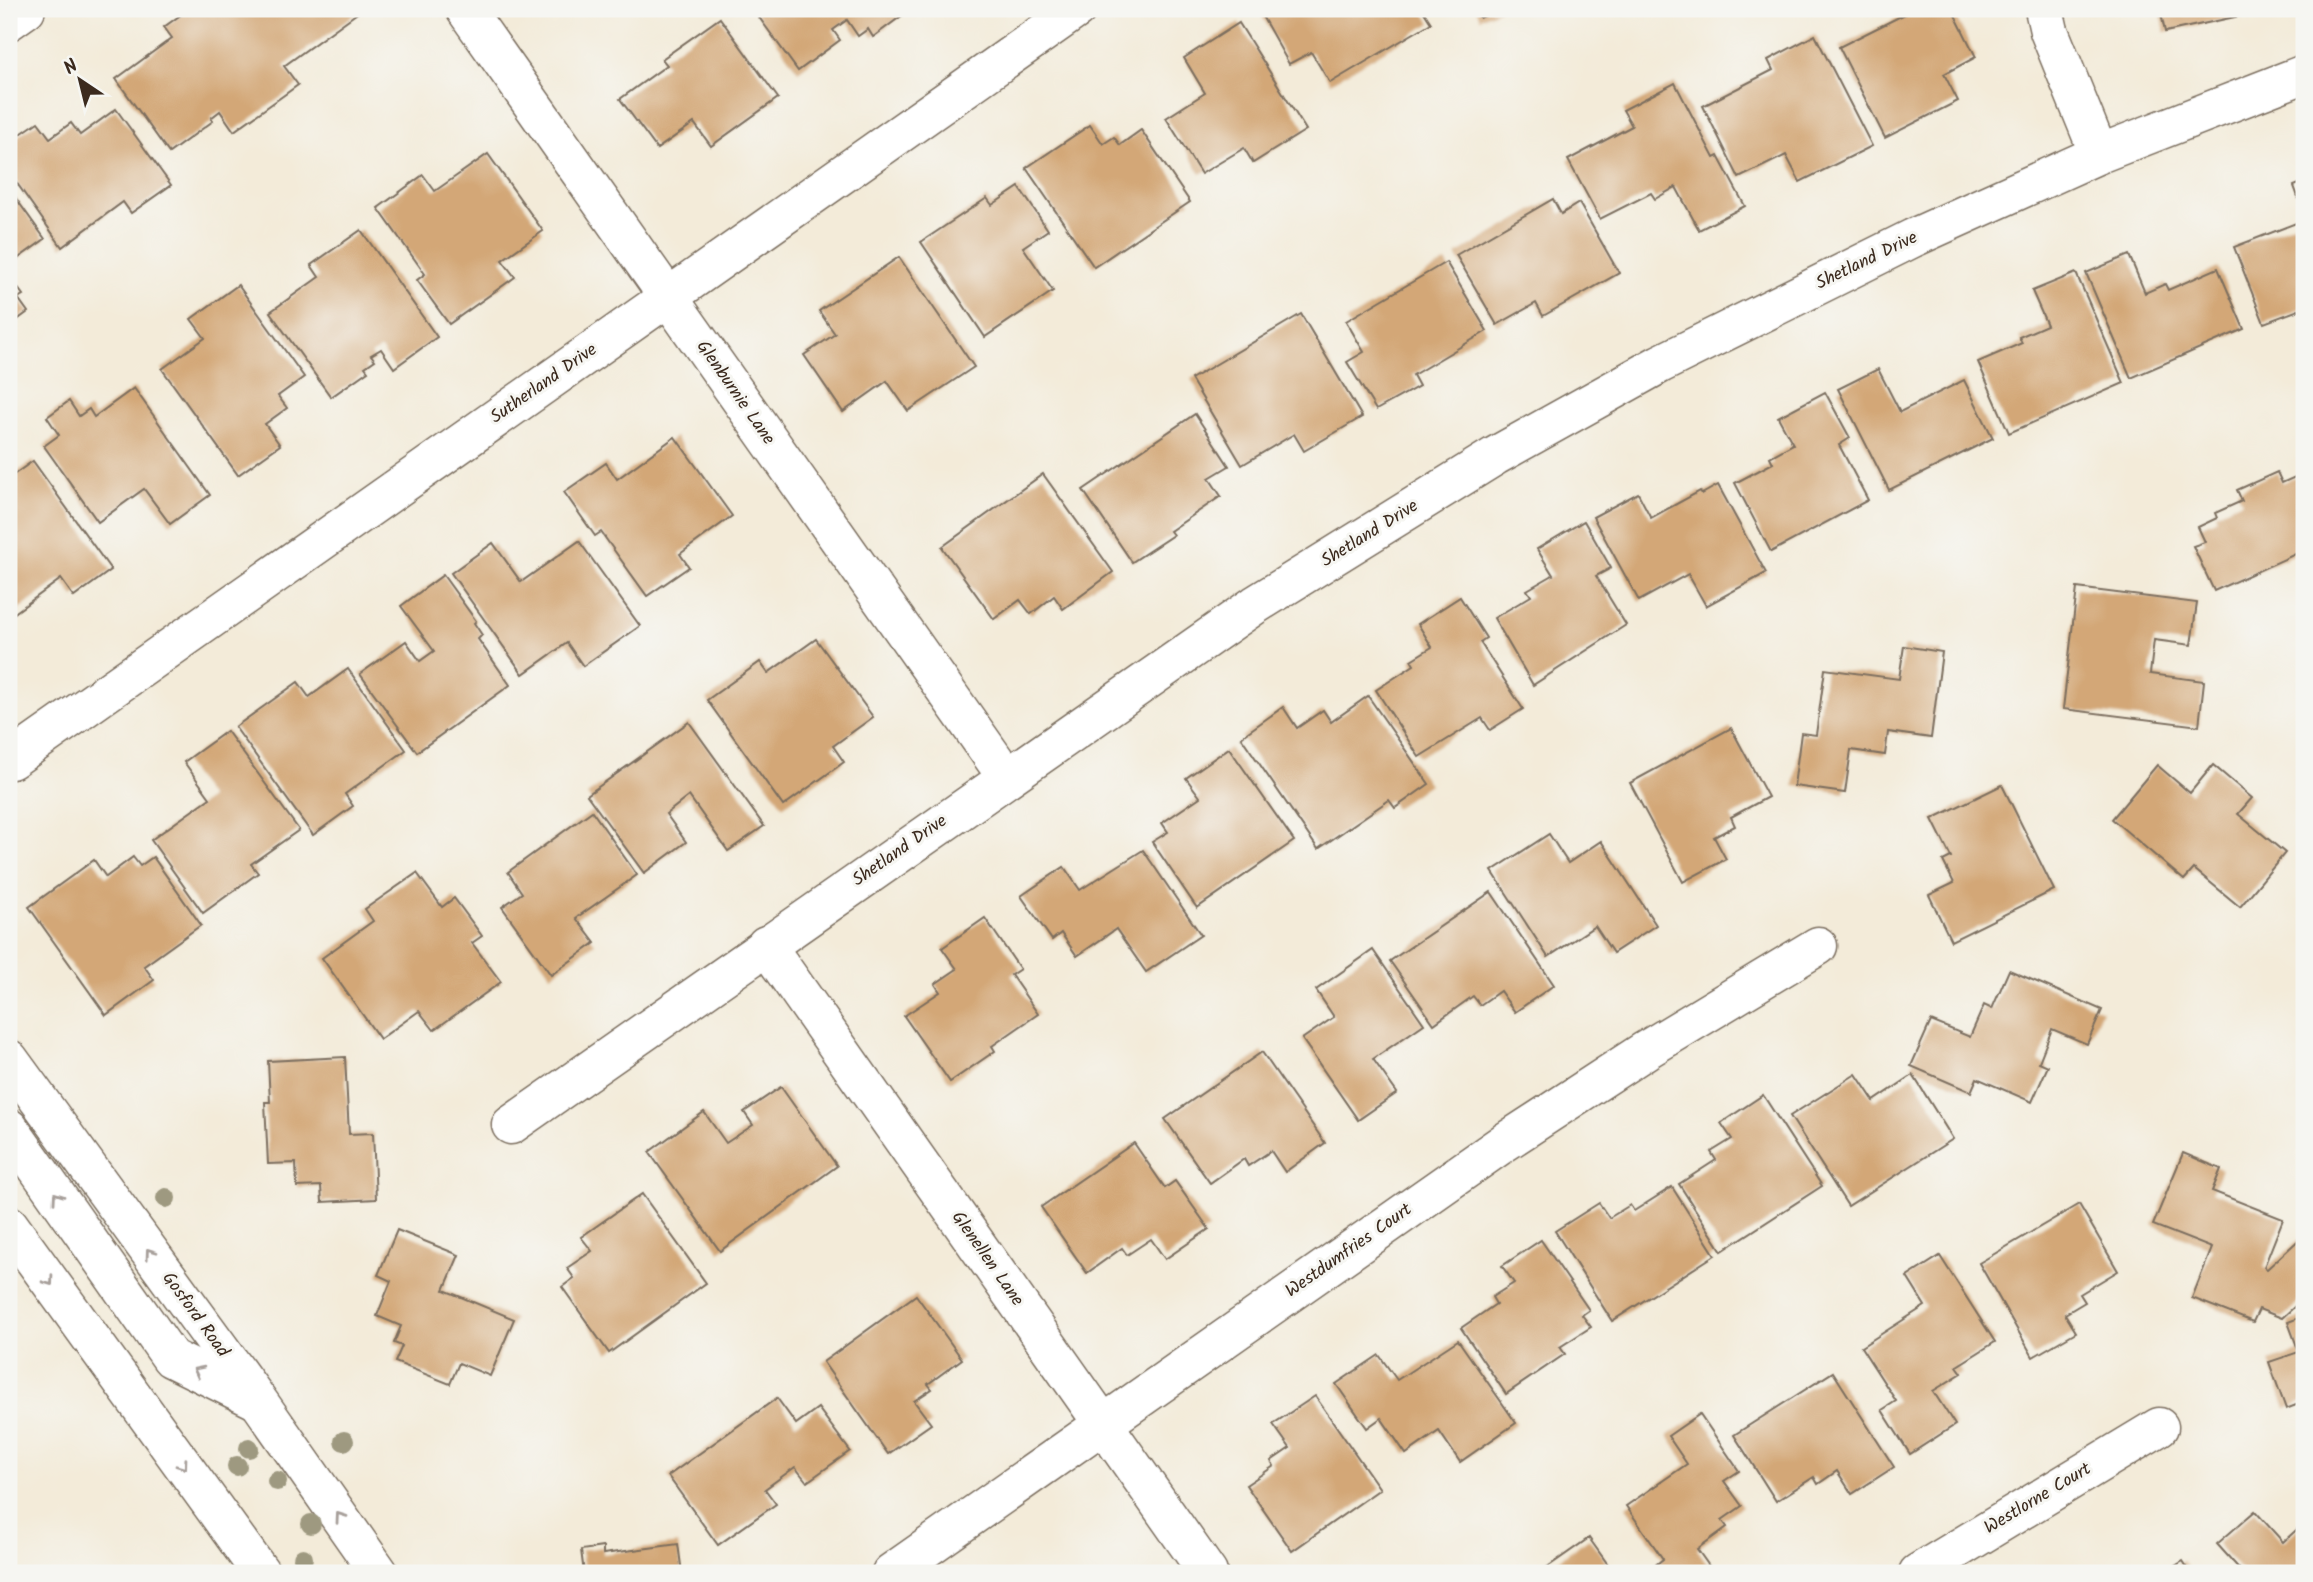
<svg xmlns="http://www.w3.org/2000/svg" width="2313" height="1582" viewBox="0 0 2313 1582" font-family="Kalam,sans-serif">
	<style>
		.building { fill: #d3a777 }
		.lines { fill: none; stroke-linecap: round; stroke-linejoin: round }
		.minor-casing { stroke: #7b6e5f; stroke-width: 41 }
		.major-casing { stroke: #7b6e5f; stroke-width: 41 }
		.minor { stroke: #fff; stroke-width: 38 }
		.major { stroke: #fff; stroke-width: 38 }
		.tree { fill: #9e9980 }
		.oneway { stroke: #a79f9a }
		.labels { text-anchor: middle; dominant-baseline: central; stroke-width: 6; stroke-linejoin: round; paint-order: stroke }
		.street-label { font-size: 18px; fill: #3b2a1e; stroke: #f6f6f2 }
	</style>
	<rect width="100%" height="100%" fill="#f6f6f2"/>
	<filter id="ink" filterUnits="userSpaceOnUse"><feTurbulence type="fractalNoise" baseFrequency=".0143" numOctaves="2"/><feDisplacementMap in="SourceGraphic" scale="14" xChannelSelector="R" yChannelSelector="G"/><feConvolveMatrix kernelMatrix="1 2 1 2 8 2 1 2 1" color-interpolation-filters="sRGB"/></filter>
	<filter id="wash" filterUnits="userSpaceOnUse"><feTurbulence type="fractalNoise" baseFrequency=".00686" numOctaves="4" result="noise"/><feDisplacementMap in="SourceGraphic" scale="28" xChannelSelector="R" yChannelSelector="G"/><feGaussianBlur stdDeviation="1.57" result="paint"/><feColorMatrix in="noise" values="0 0 0 0 0 0 0 0 0 0 0 0 0 0 0 0 0 1.4 0 .05"/><feComposite in="paint" operator="in"/></filter>
	<g filter="url(#wash)">
		<rect width="100%" height="100%" fill="#f3ebd9"/>
		<g id="blocks">
			<g class="building">
				<path d="M189,9H359L360,11L284,66L298,85L234,131L220,111L211,118L213,121L169,153L116,79L172,38L164,27Z"/>
				<path d="M753,9H900L904,14L873,37L868,29L858,36L847,20L833,30L840,40L798,71Z"/>
				<path d="M1274,9H1422L1431,23L1330,83L1311,52L1289,64L1262,16Z"/>
				<path d="M1476,9H1500L1480,18Z"/>
				<path d="M1915,9H1952L1976,57L1944,74L1958,101L1885,138L1839,47Z"/>
				<path d="M2160,9H2248L2249,14L2165,32Z"/>
				<path d="M720,18L778,98L711,146L694,123L657,149L620,99L667,65L662,59Z"/>
				<path d="M1239,23L1306,130L1253,163L1244,148L1201,174L1166,118L1205,93L1184,58Z"/>
				<path d="M1815,35L1872,146L1800,182L1786,155L1739,178L1703,106L1773,70L1768,60Z"/>
				<path d="M1675,83L1714,158L1718,156L1745,206L1699,230L1676,187L1655,199L1651,193L1600,219L1568,160L1632,126L1623,110Z"/>
				<path d="M116,109L171,185L131,213L123,202L62,247L9,172V142L38,122L50,138L71,123L80,135Z"/>
				<path d="M1090,125L1103,144L1114,137L1120,145L1141,130L1190,202L1094,267L1026,168Z"/>
				<path d="M488,154L543,231L502,260L515,277L449,324L417,280L425,274L378,208L423,175L435,191Z"/>
				<path d="M2304,182V213L2294,186Z"/>
				<path d="M1019,187L1048,230L1023,247L1053,291L985,337L921,242L987,198L992,205Z"/>
				<path d="M15,197L45,239L9,265V201Z"/>
				<path d="M1553,199L1561,214L1579,203L1619,273L1543,316L1536,303L1497,325L1456,255Z"/>
				<path d="M2304,220V308L2264,323L2234,247Z"/>
				<path d="M361,230L437,337L394,368L381,349L371,355L375,360L365,367L368,371L331,397L270,312L319,277L311,265Z"/>
				<path d="M2129,255L2145,293L2165,284L2168,290L2218,268L2244,329L2131,378L2086,273Z"/>
				<path d="M899,257L974,367L908,411L887,381L843,412L804,355L835,334L819,311Z"/>
				<path d="M1446,262L1487,331L1413,375L1419,386L1376,410L1347,362L1364,352L1346,321Z"/>
				<path d="M2076,273L2124,383L2009,433L1978,362L2022,343L2019,337L2047,325L2032,291Z"/>
				<path d="M9,276L23,295L18,298L28,312L9,326Z"/>
				<path d="M238,285L304,377L278,396L287,408L265,424L280,445L238,475L162,369L205,338L191,319Z"/>
				<path d="M1301,314L1362,417L1304,451L1294,434L1242,465L1191,379Z"/>
				<path d="M1878,369L1900,412L1964,380L1993,438L1889,490L1838,389Z"/>
				<path d="M134,388L210,495L170,524L144,489L98,522L44,446L59,435L47,417L69,401L79,416L89,409L94,417Z"/>
				<path d="M1825,392L1850,438L1839,445L1868,500L1771,552L1735,483L1773,463L1770,457L1793,444L1778,417Z"/>
				<path d="M1195,414L1229,466L1209,478L1221,496L1170,531L1173,535L1132,562L1083,490Z"/>
				<path d="M675,437L732,516L680,554L689,567L647,596L601,532L595,536L564,492L606,463L617,479Z"/>
				<path d="M33,461L111,570L74,597L61,579L9,617V478Z"/>
				<path d="M2277,472L2282,483L2304,473V556L2302,551L2214,591L2193,546L2205,542L2198,527L2217,518L2215,513L2242,501L2237,490Z"/>
				<path d="M1043,474L1113,572L1063,609L1054,596L1031,614L1020,600L994,619L942,547Z"/>
				<path d="M1718,485L1766,573L1706,606L1688,574L1639,601L1593,517L1638,493L1651,518L1700,491L1702,494Z"/>
				<path d="M1584,521L1611,568L1596,576L1626,625L1533,685L1494,618L1531,596L1527,590L1553,575L1537,549Z"/>
				<path d="M579,541L640,626L583,666L567,643L523,674L451,573L493,543L521,582Z"/>
				<path d="M443,575L476,621L474,623L482,635L478,639L510,685L417,752L360,674L406,641L420,661L434,651L401,606Z"/>
				<path d="M2077,588L2197,603L2191,645L2154,640L2150,674L2204,681L2199,726L2063,709Z"/>
				<path d="M1460,597L1486,638L1480,642L1523,709L1490,730L1482,718L1419,757L1376,690L1414,665L1411,660L1432,647L1418,624Z"/>
				<path d="M816,639L873,717L833,746L844,762L783,806L707,700L760,662L768,673Z"/>
				<path d="M1904,646L1942,652L1931,738L1888,732L1885,755L1851,750L1845,793L1794,786L1801,733L1816,735L1825,669L1899,679Z"/>
				<path d="M348,669L406,750L345,794L353,806L313,835L235,727L298,682L309,697Z"/>
				<path d="M1368,696L1429,784L1395,808L1389,800L1318,849L1241,737L1283,707L1297,728L1323,710L1331,722Z"/>
				<path d="M689,722L764,826L728,851L689,796L666,814L686,842L644,873L587,795Z"/>
				<path d="M1731,728L1768,797L1731,817L1735,826L1714,837L1726,859L1683,882L1630,783Z"/>
				<path d="M227,731L299,830L251,864L258,873L203,913L151,840L210,798L184,762Z"/>
				<path d="M1229,748L1294,841L1197,908L1152,842L1168,832L1162,823L1200,797L1186,778Z"/>
				<path d="M2157,765L2190,793L2213,765L2252,798L2238,814L2285,853L2240,907L2194,869L2184,880L2112,819Z"/>
				<path d="M2002,785L2054,890L1951,941L1929,895L1954,883L1943,861L1951,857L1932,819Z"/>
				<path d="M592,811L637,875L576,918L595,943L551,975L502,907L522,893L508,872Z"/>
				<path d="M1549,834L1568,863L1601,841L1656,925L1613,953L1595,926L1548,957L1492,871Z"/>
				<path d="M1143,850L1201,935L1146,972L1116,929L1077,956L1061,933L1052,940L1021,896L1064,867L1080,890Z"/>
				<path d="M133,857L140,866L153,857L201,925L144,966L154,980L106,1015L29,907L94,860L106,877Z"/>
				<path d="M417,873L442,907L454,898L482,936L472,943L501,982L434,1030L419,1011L380,1039L322,958L373,921L365,909Z"/>
				<path d="M1491,892L1554,985L1515,1012L1500,991L1480,1005L1473,996L1434,1024L1390,961Z"/>
				<path d="M985,918L1020,969L1011,975L1038,1014L992,1046L995,1051L950,1082L904,1016L940,992L935,984L957,969L942,948Z"/>
				<path d="M1373,950L1424,1024L1373,1059L1397,1093L1358,1120L1302,1039L1334,1017L1316,990Z"/>
				<path d="M2009,970L2102,1010L2087,1044L2052,1029L2039,1062L2048,1066L2032,1102L1977,1078L1971,1092L1911,1066L1931,1021L1970,1037L1984,1005L1992,1009Z"/>
				<path d="M1262,1052L1325,1143L1285,1172L1271,1151L1248,1166L1244,1159L1210,1183L1165,1119Z"/>
				<path d="M345,1057L349,1134L373,1133L376,1199L322,1202L321,1186L297,1187L296,1163L268,1164L265,1102H270L268,1061Z"/>
				<path d="M1856,1074L1874,1101L1913,1075L1953,1139L1848,1206L1790,1116Z"/>
				<path d="M781,1087L837,1166L720,1251L649,1152L704,1112L726,1143L753,1125L744,1112Z"/>
				<path d="M1763,1095L1822,1186L1722,1251L1679,1184L1716,1160L1711,1152L1732,1139L1721,1123Z"/>
				<path d="M1134,1143L1165,1188L1175,1181L1209,1229L1165,1259L1151,1239L1127,1255L1122,1248L1087,1273L1041,1207Z"/>
				<path d="M2183,1153L2221,1169L2212,1191L2283,1219L2264,1267L2267,1269L2304,1235V1298L2282,1318L2259,1309L2253,1322L2192,1298L2212,1248L2153,1225Z"/>
				<path d="M1672,1187L1715,1255L1612,1321L1555,1231L1599,1203L1609,1218L1630,1205L1634,1211Z"/>
				<path d="M642,1194L706,1283L609,1353L562,1287L574,1278L567,1268L592,1251L581,1237Z"/>
				<path d="M2079,1204L2118,1271L2080,1294L2085,1302L2065,1314L2076,1332L2033,1357L1979,1263Z"/>
				<path d="M397,1230L459,1255L444,1290L514,1319L490,1376L459,1363L450,1384L395,1362L402,1346L394,1343L401,1326L377,1316L391,1281L378,1275Z"/>
				<path d="M1541,1240L1589,1310L1582,1315L1591,1327L1560,1347L1565,1354L1506,1394L1461,1328L1496,1304L1492,1297L1514,1283L1502,1266Z"/>
				<path d="M1940,1256L1995,1342L1957,1366L1962,1373L1933,1391L1955,1425L1910,1454L1882,1410L1896,1401L1861,1347L1925,1306L1907,1277Z"/>
				<path d="M916,1295L962,1359L928,1384L932,1389L914,1401L931,1424L888,1454L823,1362Z"/>
				<path d="M2304,1316V1402L2286,1409L2269,1362L2299,1352L2288,1322Z"/>
				<path d="M1458,1340L1516,1423L1460,1462L1439,1431L1406,1454L1381,1418L1367,1428L1336,1384L1379,1355L1397,1380Z"/>
				<path d="M1833,1372L1894,1467L1852,1494L1837,1471L1818,1484L1814,1477L1776,1501L1734,1435Z"/>
				<path d="M1315,1396L1380,1489L1292,1551L1246,1485L1274,1466L1271,1461L1290,1448L1273,1424Z"/>
				<path d="M777,1398L796,1424L818,1408L850,1451L807,1482L795,1467L765,1489L776,1504L718,1545L668,1476Z"/>
				<path d="M1700,1414L1739,1471L1724,1481L1742,1506L1722,1520L1727,1527L1697,1549L1714,1573H1658L1653,1567L1663,1559L1626,1506L1687,1464L1668,1436Z"/>
				<path d="M2255,1511L2283,1542L2304,1523V1573H2243L2217,1544Z"/>
				<path d="M1589,1538L1614,1573H1539Z"/>
				<path d="M678,1544L682,1573H584L581,1550L603,1547V1554Z"/>
				<path d="M2183,1561L2191,1573H2164Z"/>
			</g>
		</g>
	</g>
	<g filter="url(#ink)">
		<use href="#blocks" fill-opacity="0" stroke="#7b6e5f" stroke-width="2"/>
		<g class="lines">
			<defs>
				<g id="minor">
					<path d="M465,9L1006,776"/>
					<path d="M2044,9L2049,31L2099,154"/>
					<path d="M9,21L26,9"/>
					<path d="M11,760L1077,9"/>
					<path d="M766,945L1208,1573"/>
					<path d="M511,1125L1255,605L1495,456L1660,364L1913,238L2099,154L2304,74"/>
					<path d="M891,1573L1505,1142L1646,1050L1818,946"/>
					<path d="M1918,1573L2159,1427"/>
				</g>
				<g id="major">
					<path d="M9,1059L259,1402L379,1573"/>
					<path d="M9,1128L171,1358L254,1399"/>
					<path d="M9,1225L261,1573"/>
				</g>
			</defs>
			<use href="#minor" class="minor-casing"/>
			<use href="#major" class="major-casing"/>
			<use href="#minor" class="minor"/>
			<use href="#major" class="major"/>
		</g>
		<g class="tree">
			<circle cx="166" cy="1198" r="10"/>
			<circle cx="344" cy="1441" r="10"/>
			<circle cx="249" cy="1448" r="10"/>
			<circle cx="237" cy="1466" r="10"/>
			<circle cx="277" cy="1481" r="10"/>
			<circle cx="311" cy="1524" r="10"/>
			<circle cx="303" cy="1558" r="10"/>
		</g>
		<defs><path id="oneway-chevron" d="M-2-3.5L2.5 0L-2 3.5" fill="none" stroke-width="1.6" stroke-linecap="round" stroke-linejoin="round" transform="scale(1.75)"/></defs>
		<g class="oneway">
			<use href="#oneway-chevron" transform="translate(57 1197) rotate(-125)"/>
			<use href="#oneway-chevron" transform="translate(150 1253) rotate(-126)"/>
			<use href="#oneway-chevron" transform="translate(49 1281) rotate(54)"/>
			<use href="#oneway-chevron" transform="translate(198 1371) rotate(-153)"/>
			<use href="#oneway-chevron" transform="translate(183 1465) rotate(54)"/>
			<use href="#oneway-chevron" transform="translate(340 1517) rotate(-125)"/>
		</g>
	</g>
	<g class="labels">
		<g class="street-label">
			<text transform="translate(1867 261) rotate(-26)">Shetland Drive</text>
			<text transform="translate(544 384) rotate(-35)">Sutherland Drive</text>
			<text transform="translate(735 393) rotate(55)">Glenburnie Lane</text>
			<text transform="translate(1370 534) rotate(-32)">Shetland Drive</text>
			<text transform="translate(900 851) rotate(-35)">Shetland Drive</text>
			<text transform="translate(1349 1251) rotate(-35)">Westdumfries Court</text>
			<text transform="translate(987 1259) rotate(55)">Glenellen Lane</text>
			<text transform="translate(195 1315) rotate(54)">Gosford Road</text>
			<text transform="translate(2038 1499) rotate(-31)">Westlorne Court</text>
		</g>
	</g>
	<rect width="2313" height="1582" fill="none" stroke="#f6f6f2" stroke-width="35"/>
	<g transform="translate(80 80) rotate(325)" stroke="#f6f6f2" stroke-width="5" paint-order="stroke">
	<path d="M0-5L12 26L0 18L-12 26Z" fill="#3b2a1e"/>
	<text y="-10" font-size="19" font-weight="bold" text-anchor="middle" fill="#3b2a1e">N</text>
	</g>
</svg>
